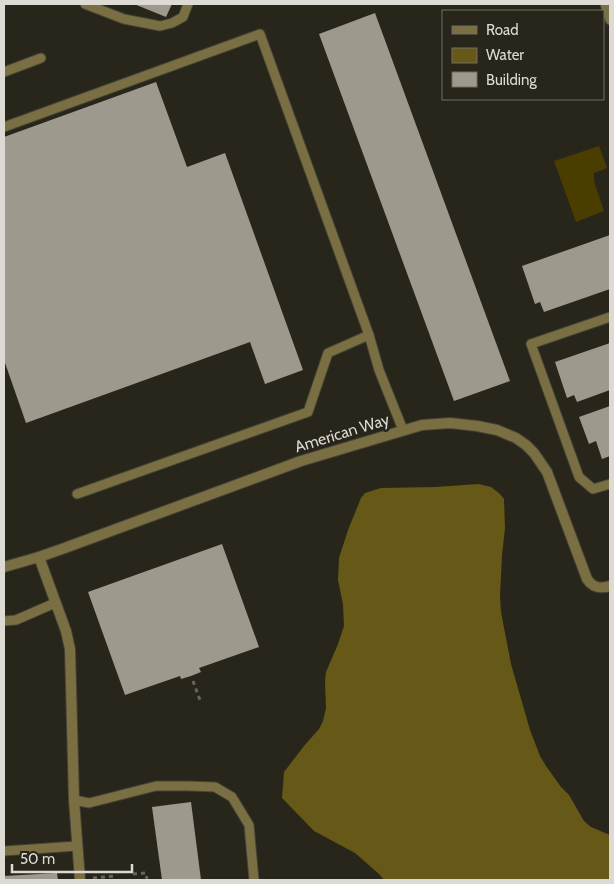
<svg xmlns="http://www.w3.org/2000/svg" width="614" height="884" viewBox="0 0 614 884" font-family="Cabin,sans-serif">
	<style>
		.green { fill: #4a3d00 }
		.water { fill: #665817 }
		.building { fill: #9d9a8d }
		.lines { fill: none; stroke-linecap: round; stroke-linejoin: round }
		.lane-casing { stroke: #454338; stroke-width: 11 }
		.street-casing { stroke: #454338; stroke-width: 12 }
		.path { stroke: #67655c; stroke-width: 3; stroke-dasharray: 4 4; stroke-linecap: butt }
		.lane { stroke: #7a6f42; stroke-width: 9 }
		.street { stroke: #7a6f42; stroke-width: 10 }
		.labels { text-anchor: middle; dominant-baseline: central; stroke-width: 5; stroke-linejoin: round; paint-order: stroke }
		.street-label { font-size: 16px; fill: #dcdad3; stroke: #28261b }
	</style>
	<rect width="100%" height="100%" fill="#28261b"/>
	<path class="green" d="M599,146L607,168L594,173V181L604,211L576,222L554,161Z"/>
	<path class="water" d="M479,484L491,487L500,494L504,499L505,528L502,555L500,597L501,612L511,664L530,730L540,756L546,766L561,787L569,795L584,821L591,827L610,835V880H384L379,874L355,853L314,831L282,798L284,772L304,746L319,729L323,721L326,708L325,681L326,672L338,644L344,626L343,604L338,580L339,558L348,530L361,498L365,493L381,488L435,487Z"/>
	<g class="building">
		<path d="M134,4H172L166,17Z"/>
		<path d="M375,13L510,381L454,401L319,34Z"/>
		<path d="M156,82L187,167L225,153L303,370L265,384L250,342L26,423L4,360V137Z"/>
		<path d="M610,235V289L544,312L540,302L535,304L522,266Z"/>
		<path d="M610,343V390L577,402L574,395L567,398L555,362Z"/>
		<path d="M610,406V456L602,459L596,441L589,444L579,417Z"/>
		<path d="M222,544L259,647L199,668L201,672L191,676L181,679L180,676L125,695L88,592Z"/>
		<path d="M191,802L201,880H162L152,807Z"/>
		<path d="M57,873L58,880H4V876Z"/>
	</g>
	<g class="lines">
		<defs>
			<g id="lane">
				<path d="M85,4L124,19L160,26L172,23L183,17L188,4"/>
				<path d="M605,4L610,20"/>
				<path d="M4,72L41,58"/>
				<path d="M4,127L260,34L369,335L379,370L403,430"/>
				<path d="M610,317L531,344L579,477L593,489L610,484"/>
				<path d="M77,494L308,412L328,353L369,335"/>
				<path d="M4,621L16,620L55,603"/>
				<path d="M74,800L89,803L156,786H188L215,787L232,797L249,825L254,880"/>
				<path d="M4,851L77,846"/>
			</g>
			<g id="street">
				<path d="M39,557L66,631L70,649L74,800L80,880"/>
				<path d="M4,567L39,557L62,549L301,461L422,425L450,423L477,426L497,430L516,438L526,445L534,453L547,472L587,579C593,588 600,589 610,586"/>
			</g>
		</defs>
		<use href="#lane" class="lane-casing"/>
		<use href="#street" class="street-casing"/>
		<g class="path">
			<path d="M193,681L201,703"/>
			<path d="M133,874L146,873L147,880"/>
			<path d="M93,878L115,876"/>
		</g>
		<use href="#lane" class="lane"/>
		<use href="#street" class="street"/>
	</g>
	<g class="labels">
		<g class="street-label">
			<text transform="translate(342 433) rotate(-17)">American Way</text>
		</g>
	</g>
	<rect width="614" height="884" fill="none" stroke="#dcdad3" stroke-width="10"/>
	<rect x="442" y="10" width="162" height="90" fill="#28261b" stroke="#706e65"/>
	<rect x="452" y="26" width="25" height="8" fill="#7a6f42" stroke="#706e65"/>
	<text x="486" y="35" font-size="15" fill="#dcdad3">Road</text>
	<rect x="452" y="48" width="25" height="15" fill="#665817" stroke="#706e65"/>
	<text x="486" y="60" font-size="15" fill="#dcdad3">Water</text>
	<rect x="452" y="72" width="25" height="15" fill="#9d9a8d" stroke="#706e65"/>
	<text x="486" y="85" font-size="15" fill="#dcdad3">Building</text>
	<path d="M12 864v8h120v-8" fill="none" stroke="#dcdad3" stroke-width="2.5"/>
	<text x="20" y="864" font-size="15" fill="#dcdad3" stroke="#28261b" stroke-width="4" paint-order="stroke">50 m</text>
</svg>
